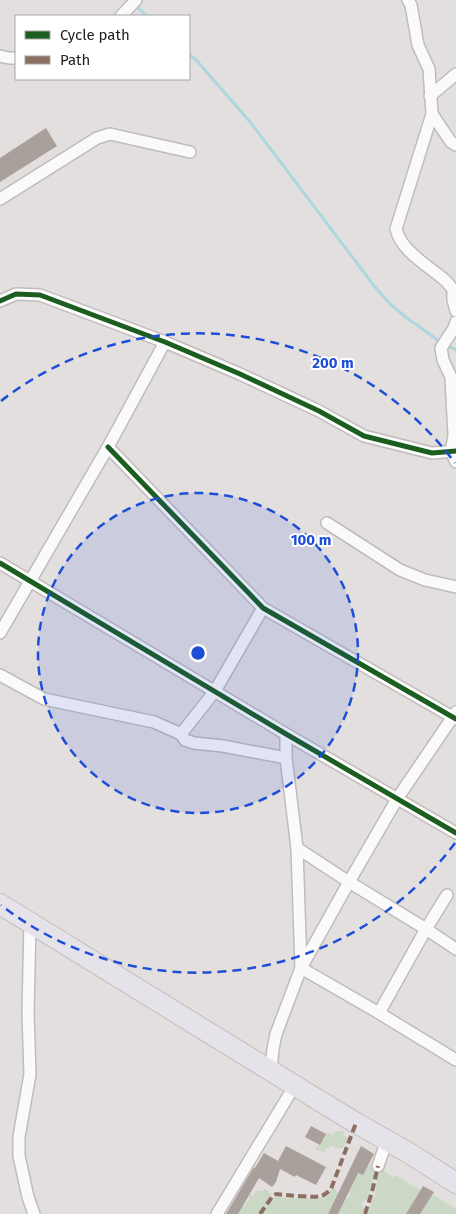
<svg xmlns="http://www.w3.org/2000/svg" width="456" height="1214" viewBox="0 0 456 1214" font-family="'Fira Sans',sans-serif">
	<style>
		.green { fill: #cad8c5 }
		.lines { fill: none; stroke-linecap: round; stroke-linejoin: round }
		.stream { stroke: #acd7dd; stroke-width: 3 }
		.building { fill: #a99f9b }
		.street-casing { stroke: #bfbcbb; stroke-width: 14 }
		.highway-casing { stroke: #c0bebd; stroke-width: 22 }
		.street { stroke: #fbfafa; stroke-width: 11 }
		.highway { stroke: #e6e2ea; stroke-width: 20 }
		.quiet { stroke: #8d6e63; stroke-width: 4; stroke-dasharray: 8 4; stroke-linecap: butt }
		.cycleway-casing { stroke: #fff; stroke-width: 8 }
		.cycleway { stroke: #1b5e20; stroke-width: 5 }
		.ring { fill: none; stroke: #1d4ed8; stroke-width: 2.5; stroke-dasharray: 9 6 }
		.centre { fill: #1d4ed8; stroke: #fff; stroke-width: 2.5 }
		.ring-label { font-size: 15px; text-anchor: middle; font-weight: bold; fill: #1d4ed8; stroke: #fff; stroke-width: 4; stroke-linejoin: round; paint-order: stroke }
	</style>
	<rect width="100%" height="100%" fill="#e3dfde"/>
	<g class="green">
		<path d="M342,1131L344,1132L343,1135L347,1137L349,1140L343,1147V1148H335L330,1145L329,1150L327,1148L325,1150V1152H323L321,1151L317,1150L315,1148L317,1147L321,1148L318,1145H320L323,1140H325L326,1139L324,1138L326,1134L330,1133L333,1136L334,1132Z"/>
		<path d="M357,1153L366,1158L367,1166H370V1164L374,1163L385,1169L384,1171L393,1177L395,1175L418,1189L420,1191L406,1214H367L372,1203V1200L375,1196L377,1181L373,1179L371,1184L374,1186V1189H371C366,1198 373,1198 361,1202L365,1210L363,1214H336L346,1198H348L350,1195L348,1190L353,1178L358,1173L363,1175L367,1168L354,1161Z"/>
		<path d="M334,1185V1188L338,1193L328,1214H235L239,1208L245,1205L246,1202L249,1200L250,1198L249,1196L250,1194L253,1196L256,1191H262L265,1189L270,1193L272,1197H275L317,1199L327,1195Z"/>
		<path d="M432,1194L456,1209V1214H420Z"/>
	</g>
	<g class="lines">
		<g class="stream">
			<path d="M136,6L147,16"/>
			<path d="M189,54L197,61L251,123L375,287L390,304L408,319L417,325L443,344L456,350"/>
		</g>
	</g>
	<g class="building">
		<path d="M46,128L57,146L0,182V158Z"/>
		<path d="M311,1126L326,1134L320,1145L305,1137Z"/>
		<path d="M286,1146L326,1167L316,1185L296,1175L295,1177L280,1169L276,1182L272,1187L259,1178L238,1214H226L254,1167L255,1168L264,1153L278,1161Z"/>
		<path d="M361,1146L374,1154L363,1175L358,1173L338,1214H328Z"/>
		<path d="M423,1186L434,1192L420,1214H406Z"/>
	</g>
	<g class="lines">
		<defs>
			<g id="street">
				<path d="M408,0L411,5L418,45L429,69L432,114L396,229C401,250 425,264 441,277C446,280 449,285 453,289V300L456,311"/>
				<path d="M121,16L136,0"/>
				<path d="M0,56L9,58H16"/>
				<path d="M430,96L456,74"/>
				<path d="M432,114L451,142L456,145"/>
				<path d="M0,199L97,138L110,134L190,152"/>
				<path d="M0,301L16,294L40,295L165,342L240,374L319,411L364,436L432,453L456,451"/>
				<path d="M456,322L454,328L441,348L443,360L451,377L454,435L452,447L454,458L456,462"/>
				<path d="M108,447L263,608L456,719"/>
				<path d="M327,523L400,570L425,580L456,587"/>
				<path d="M0,563L286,734L456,833"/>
				<path d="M0,633L108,447L165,342"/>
				<path d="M0,675L44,699L154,722L181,734L185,740L194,743L223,746L286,758"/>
				<path d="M181,734L215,691L263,608"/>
				<path d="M286,734V758L297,848L301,968L379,1013L456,1060"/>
				<path d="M297,848L349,882L426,929L456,949"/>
				<path d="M30,922L28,1013L30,1074L19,1137V1156L28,1197L34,1214"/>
				<path d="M379,1013L426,929L447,895"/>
				<path d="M271,1071L273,1049L276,1034L301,968L349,882L397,799L456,712"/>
				<path d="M378,1166L387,1140"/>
				<path d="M217,1214L295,1085"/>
			</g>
			<path id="highway" d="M0,904L271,1071L356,1123L409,1153L456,1183"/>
		</defs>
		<use href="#street" class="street-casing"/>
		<use href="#highway" class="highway-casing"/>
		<use href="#street" class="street"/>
		<use href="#highway" class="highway"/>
		<g class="quiet">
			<path d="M260,1214L272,1197L276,1194C285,1195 314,1198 321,1196C325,1195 328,1192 331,1189L356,1123"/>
			<path d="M365,1214L372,1192L378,1166"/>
		</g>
		<defs>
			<g id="cycleway">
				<path d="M0,301L16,294L40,295L165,342L240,374L319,411L364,436L432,453L456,451"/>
				<path d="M108,447L263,608L456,719"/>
				<path d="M0,563L286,734L456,833"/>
			</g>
		</defs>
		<use href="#cycleway" class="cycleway-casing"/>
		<use href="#cycleway" class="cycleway"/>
	</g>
	<circle cx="198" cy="653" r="160" fill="#1d4ed8" fill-opacity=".12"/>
	<g class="ring">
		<circle cx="198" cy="653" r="160"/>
		<path d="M455 843A320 320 0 0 1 1 905M1 401A320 320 0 0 1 455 463"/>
	</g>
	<circle cx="198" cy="653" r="8" class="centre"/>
	<g class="ring-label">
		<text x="333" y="368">200 m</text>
		<text x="311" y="545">100 m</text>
	</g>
	<rect x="15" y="15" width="175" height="65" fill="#ffffff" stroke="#a6a5a5"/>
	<rect x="25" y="31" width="25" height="8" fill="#1b5e20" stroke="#a6a5a5"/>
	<text x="60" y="40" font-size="15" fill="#211e1d">Cycle path</text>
	<rect x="25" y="56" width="25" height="8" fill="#8d6e63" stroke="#a6a5a5"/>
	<text x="60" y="65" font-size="15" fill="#211e1d">Path</text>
</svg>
